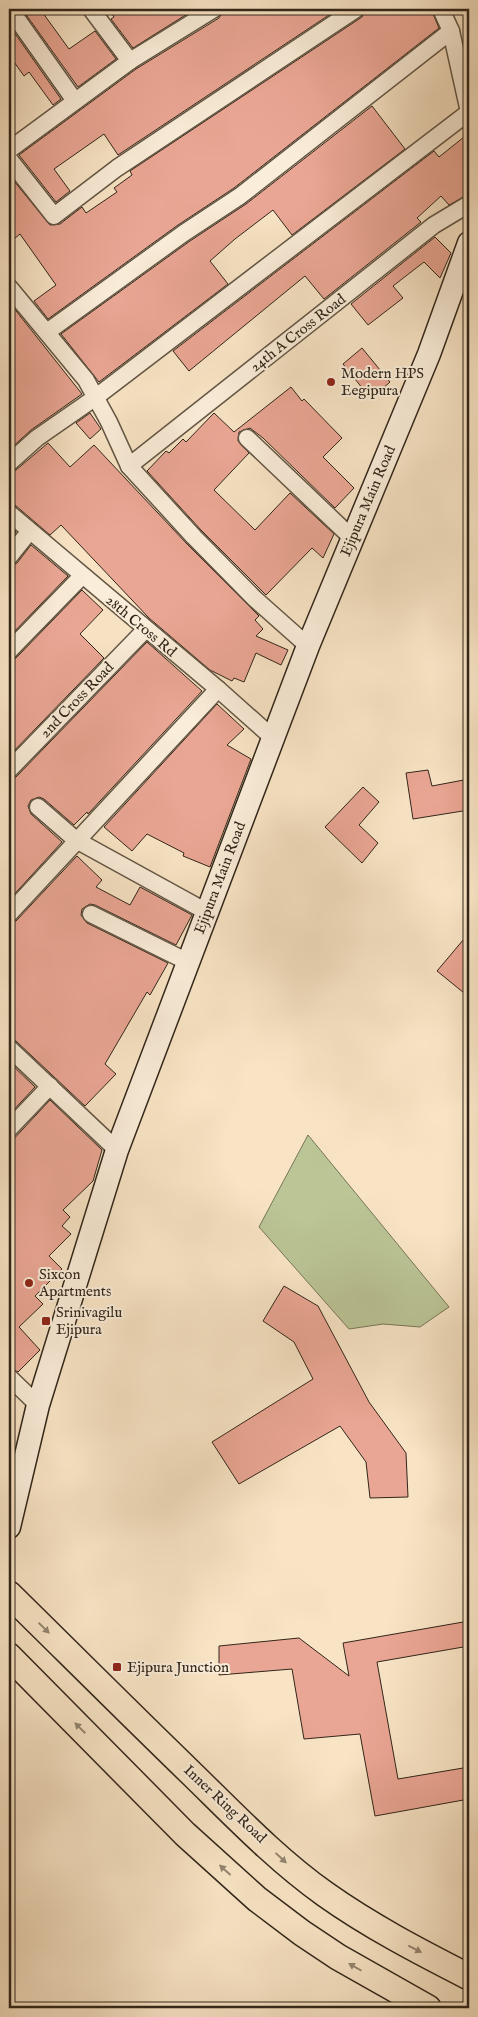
<svg xmlns="http://www.w3.org/2000/svg" width="478" height="2017" viewBox="0 0 478 2017" font-family="'IM FELL English',serif">
	<style>
		.green { fill: #bbc596; stroke: #767658 }
		.building { fill: #eaa694; stroke: #31261a }
		.lines { fill: none; stroke-linecap: round; stroke-linejoin: round }
		.street-casing { stroke: #635645; stroke-width: 19 }
		.secondary-casing { stroke: #31261a; stroke-width: 25 }
		.primary-casing { stroke: #31261a; stroke-width: 28 }
		.street { stroke: #faedd9; stroke-width: 16 }
		.secondary { stroke: #faedd9; stroke-width: 22 }
		.primary { stroke: #f8e4c5; stroke-width: 25 }
		.oneway { fill: #948570 }
		.poi-dot { fill: #8f2418; stroke: #faedd9; stroke-width: 2 }
		.labels { text-anchor: middle; dominant-baseline: central; stroke-width: 4; stroke-linejoin: round; paint-order: stroke }
		.street-label { font-size: 15px; fill: #31261a; stroke: #faedd9 }
		.poi-label { font-size: 15px; fill: #31261a; stroke: #faedd9; text-anchor: start }
	</style>
	<rect width="100%" height="100%" fill="#f8e4c5"/>
	<filter id="stains"><feTurbulence type="fractalNoise" baseFrequency=".004" numOctaves="4"/><feColorMatrix values="0 0 0 0 .2 0 0 0 0 .09 0 0 0 0 .02 0 0 0 .5 -.17"/></filter>
	<radialGradient id="worn" r=".72"><stop offset=".6" stop-color="#630" stop-opacity="0"/><stop offset="1" stop-color="#630" stop-opacity=".3"/></radialGradient>
	<path class="green" d="M308,1135L449,1307L420,1327L383,1324L349,1329L259,1227Z"/>
	<g class="building">
		<path d="M22,9H40L69,49L95,31L116,59L78,87Z"/>
		<path d="M109,9H195L133,48L111,19L114,17Z"/>
		<path d="M224,9H338L118,155L104,134L54,169L70,191L56,202L19,155L136,69L219,18Z"/>
		<path d="M366,9H431L439,28L234,188L178,225L48,319L34,301L56,285L20,234L9,243V175L50,225L60,224L82,207L86,213L117,192L114,188L132,175L130,171L362,17Z"/>
		<path d="M9,25L61,99L53,105L29,72L24,76L9,55Z"/>
		<path d="M372,106L405,149L292,235L273,210L235,239L210,261L228,284L99,382L61,334L190,241L246,204Z"/>
		<path d="M469,133V194L449,205L441,196L417,218L421,222L324,299L305,276L189,371L173,351L434,151L439,157Z"/>
		<path d="M435,237L451,253L440,278L424,262L393,286L403,298L368,325L351,304Z"/>
		<path d="M9,302L82,394L31,430L9,450Z"/>
		<path d="M362,348L390,382L371,399L343,364Z"/>
		<path d="M291,387L302,401L304,399L342,438L323,457L354,488L335,508L263,438L250,428L239,432L238,441L249,453L214,490L255,530L290,493L334,534L323,558L312,548L266,595L201,530L147,471L166,451L169,453L183,439L186,442L214,413L234,432Z"/>
		<path d="M90,413L101,429L90,439L76,423Z"/>
		<path d="M48,443L70,467L94,445L187,544L259,616L255,620L263,629L256,636L288,650L281,665L256,653L244,682L234,678L232,681L210,670L149,618L61,525L50,535L15,505L9,503V473L16,470Z"/>
		<path d="M9,526L16,532L9,541Z"/>
		<path d="M31,545L68,576L9,637V567L17,563Z"/>
		<path d="M82,590L103,610L80,634L104,658L9,756V661L16,658Z"/>
		<path d="M147,642L202,691L88,814L87,812L74,825L44,799L39,797L31,800L28,806L31,814L62,842L9,900V780L16,777Z"/>
		<path d="M217,704L244,729L227,745L251,759L210,867L183,856L184,853L147,834L132,851L104,827Z"/>
		<path d="M428,770L432,786L469,779V810L413,819L406,773Z"/>
		<path d="M363,787L379,802L359,825L378,843L362,863L325,827Z"/>
		<path d="M77,856L102,880L96,887L130,905L140,887L192,915L176,945L95,905L90,904L82,909L81,915L87,923L168,963L150,995L147,992L105,1064L116,1074L85,1106L16,1041L9,1038V924L16,921Z"/>
		<path d="M469,933V997L437,971Z"/>
		<path d="M9,1062L35,1087L9,1115Z"/>
		<path d="M50,1100L102,1150L93,1181L63,1210L70,1217L62,1226L71,1234L49,1256L62,1269L35,1296L43,1304L19,1327L40,1350L18,1372L9,1367V1144Z"/>
		<path d="M284,1286L318,1306L369,1402L406,1453L408,1497L370,1498L366,1462L340,1426L239,1484L212,1442L313,1379L294,1342L263,1321Z"/>
		<path d="M469,1621V1646L377,1662L398,1779L469,1767V1799L375,1816L360,1734L304,1739L292,1669L219,1675V1646L299,1638L349,1676L343,1643Z"/>
	</g>
	<g class="lines">
		<defs>
			<g id="street">
				<path d="M10,9L75,101"/>
				<path d="M91,9L130,61"/>
				<path d="M9,150L130,61L214,9"/>
				<path d="M9,159L54,216L117,168L356,9"/>
				<path d="M9,287L86,380L109,422L129,466L194,537L254,598L308,646"/>
				<path d="M47,332L184,233L240,196L451,31"/>
				<path d="M247,438L352,538"/>
				<path d="M9,463L37,438L96,397L469,112L451,31L441,9"/>
				<path d="M129,466L434,225L469,204"/>
				<path d="M9,513L218,689L273,738"/>
				<path d="M9,557L29,532"/>
				<path d="M9,651L82,576"/>
				<path d="M9,770L145,630"/>
				<path d="M38,807L76,840L207,912"/>
				<path d="M9,914L218,689"/>
				<path d="M91,914L188,962"/>
				<path d="M9,1048L117,1150"/>
				<path d="M9,1129L50,1086"/>
				<path d="M9,1377L38,1405"/>
			</g>
			<path id="secondary" d="M9,1527L38,1405L117,1150L308,646L429,354L469,243"/>
			<g id="primary">
				<path d="M9,1594C70,1654 131,1715 193,1775C234,1815 277,1860 325,1894C370,1926 420,1952 469,1977"/>
				<path d="M9,1656L185,1834L257,1899L302,1933L338,1957L428,2008"/>
			</g>
		</defs>
		<use href="#street" class="street-casing"/>
		<use href="#secondary" class="secondary-casing"/>
		<use href="#primary" class="primary-casing"/>
		<use href="#street" class="street"/>
		<use href="#secondary" class="secondary"/>
		<use href="#primary" class="primary"/>
	</g>
	<defs><path id="oneway-solid" d="M-6-.8H1V-3.2L6.5 0L1 3.2V.8H-6Z" transform="scale(1.25)"/></defs>
	<g class="oneway">
		<use href="#oneway-solid" transform="translate(44 1628) rotate(44)"/>
		<use href="#oneway-solid" transform="translate(80 1728) rotate(-135)"/>
		<use href="#oneway-solid" transform="translate(281 1858) rotate(43)"/>
		<use href="#oneway-solid" transform="translate(225 1870) rotate(-138)"/>
		<use href="#oneway-solid" transform="translate(415 1949) rotate(27)"/>
		<use href="#oneway-solid" transform="translate(355 1967) rotate(-150)"/>
	</g>
	<g class="poi-dot">
		<circle cx="331" cy="382" r="5"/>
		<circle cx="29" cy="1283" r="5"/>
		<rect x="41" y="1316" width="10" height="10" rx="2.5"/>
		<rect x="112" y="1662" width="10" height="10" rx="2.5"/>
	</g>
	<g class="labels">
		<g class="street-label">
			<text transform="translate(298 333) rotate(-38)">24th A Cross Road</text>
			<text transform="translate(368 501) rotate(-67)">Ejipura Main Road</text>
			<text transform="translate(141 626) rotate(40)">28th Cross Rd</text>
			<text transform="translate(77 700) rotate(-46)">2nd Cross Road</text>
			<text transform="translate(220 878) rotate(-69)">Ejipura Main Road</text>
			<text transform="translate(225 1804) rotate(43)">Inner Ring Road</text>
		</g>
		<g class="poi-label">
			<text x="341" y="373">Modern HPS<tspan x="341" dy="17">Eegipura</tspan></text>
			<text x="39" y="1274">Sixcon<tspan x="39" dy="17">Apartments</tspan></text>
			<text x="56" y="1312">Srinivagilu<tspan x="56" dy="17">Ejipura</tspan></text>
			<text x="127" y="1667">Ejipura Junction</text>
		</g>
	</g>
	<rect width="478" height="2017" fill="none" stroke="#f8e4c5" stroke-width="30"/>
	<rect x="10" y="10" width="458" height="1997" fill="none" stroke="#31261a" stroke-width="2.5"/>
	<rect x="15" y="15" width="448" height="1987" fill="none" stroke="#31261a"/>
	<rect width="100%" height="100%" filter="url(#stains)"/>
	<rect width="100%" height="100%" fill="url(#worn)"/>
</svg>
